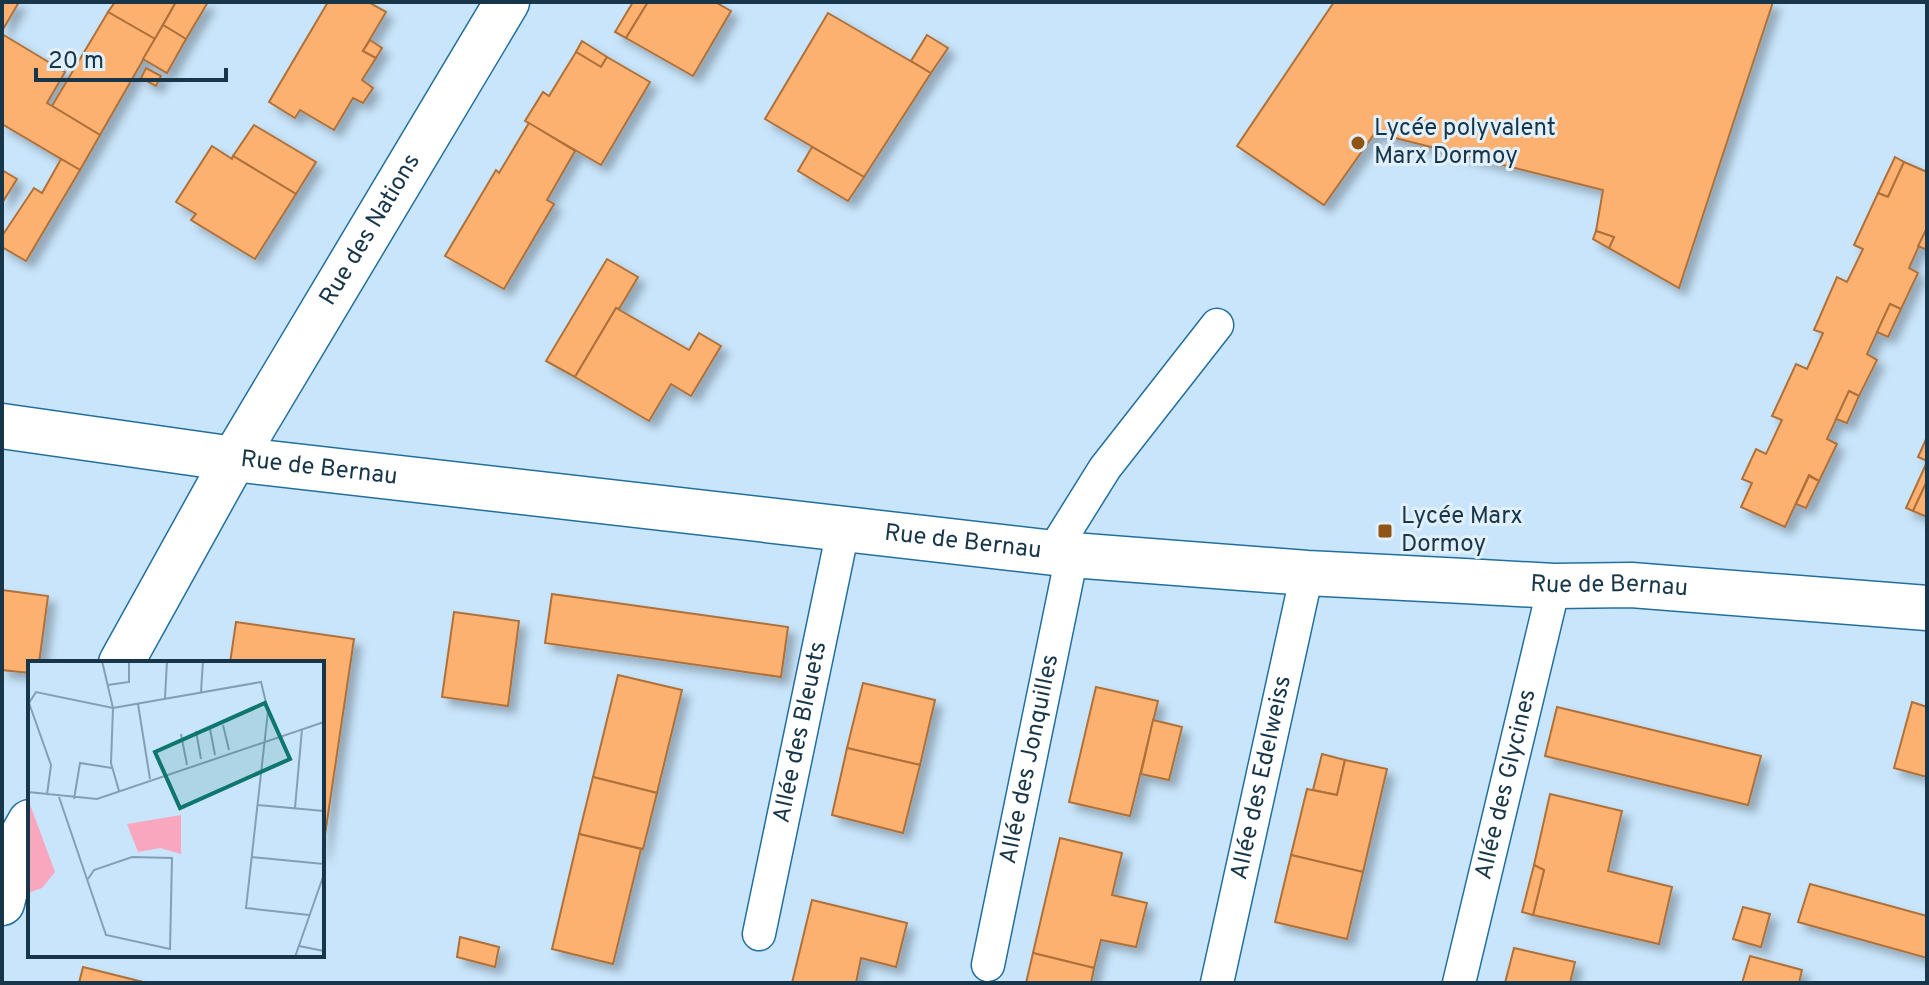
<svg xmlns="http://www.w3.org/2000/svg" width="1929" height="985" viewBox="0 0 1929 985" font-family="Overpass,sans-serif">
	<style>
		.building { fill: #fdb170; stroke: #ae713a; stroke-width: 2; filter: url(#shadow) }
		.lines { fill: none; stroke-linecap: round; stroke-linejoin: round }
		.lane-casing { stroke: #226f9e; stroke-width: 35 }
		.street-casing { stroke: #226f9e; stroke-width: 47 }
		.secondary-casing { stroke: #226f9e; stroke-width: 47 }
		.lane { stroke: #fff; stroke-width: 32 }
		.street { stroke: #fff; stroke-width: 44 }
		.secondary { stroke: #fff; stroke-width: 44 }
		.poi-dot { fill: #905414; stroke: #e2f0fb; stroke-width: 3 }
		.labels { text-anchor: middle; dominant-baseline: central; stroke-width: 6; stroke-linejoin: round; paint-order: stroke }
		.poi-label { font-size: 24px; fill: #17364a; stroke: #e2f0fb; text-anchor: start }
		.street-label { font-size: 24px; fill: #17364a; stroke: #e2f0fb }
		.inset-road { fill: none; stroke: #829fb4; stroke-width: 2 }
		.view { fill: #0f766e; fill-opacity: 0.15; stroke: #0f766e; stroke-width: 4 }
		.inset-edge { fill: none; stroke: #17364a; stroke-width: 4 }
	</style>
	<defs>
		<filter id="shadow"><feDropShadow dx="7" dy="7" stdDeviation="4" flood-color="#0004"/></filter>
	</defs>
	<rect width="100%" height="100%" fill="#c9e5fb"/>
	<g class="building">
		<path d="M2,2H19L2,31Z"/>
		<path d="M115,2H176L155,39L108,12Z"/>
		<path d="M176,2H208L186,39L163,25Z"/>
		<path d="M328,2H368L386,12L363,51L376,58L362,80L373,88L363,103L353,98L334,130L300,110L295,118L269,102Z"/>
		<path d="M633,2H648L626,38L615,32Z"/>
		<path d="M648,2H715L731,11L693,76L626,38Z"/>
		<path d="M1334,2H1773L1679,288L1609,248L1614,237L1596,231L1603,190L1375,133L1324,205L1237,146Z"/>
		<path d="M108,12L155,39L100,135L52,106Z"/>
		<path d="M828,13L931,73L864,177L765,119Z"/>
		<path d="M163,25L186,39L167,73L143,59Z"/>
		<path d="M2,34L65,72L47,103L100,135L80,170L2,124Z"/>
		<path d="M927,35L948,48L931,73L911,61Z"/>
		<path d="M370,40L382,48L376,58L363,51Z"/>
		<path d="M582,41L607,57L601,67L576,52Z"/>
		<path d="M576,52L601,67L607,57L650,82L601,165L525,121L543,92L549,96Z"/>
		<path d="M146,68L161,76L156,86L141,78Z"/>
		<path d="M529,123L575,151L547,200L554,204L504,289L445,256L496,170L499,173Z"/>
		<path d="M254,125L316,162L296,194L233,156Z"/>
		<path d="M212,146L232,159L233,156L296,194L255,259L191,220L196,214L176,202Z"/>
		<path d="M812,147L864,177L848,201L798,171Z"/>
		<path d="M1895,157L1904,162L1888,197L1878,193Z"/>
		<path d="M61,159L80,170L26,261L2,247V236L34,188L42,193Z"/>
		<path d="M1904,162L1927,172V228L1909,268L1918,273L1901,309L1890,304L1867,354L1877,360L1859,396L1849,391L1827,439L1837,444L1819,481L1809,475L1785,527L1741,507L1752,483L1742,479L1756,449L1766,454L1782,420L1772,416L1796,364L1807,369L1823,333L1814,330L1837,277L1847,282L1863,249L1854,245L1878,193L1888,197Z"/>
		<path d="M2,170L17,179L2,203Z"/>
		<path d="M1927,228V250L1918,246Z"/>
		<path d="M1596,231L1614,237L1609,248L1593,239Z"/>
		<path d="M607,259L638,277L619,309L616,308L575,377L546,361Z"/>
		<path d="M1890,304L1901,309L1888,337L1877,332Z"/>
		<path d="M616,308L689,350L699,333L721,346L691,396L671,384L649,421L575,377Z"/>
		<path d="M1849,391L1859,396L1847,423L1836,419Z"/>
		<path d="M1927,437V461L1918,457Z"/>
		<path d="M1927,462V481L1913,511L1906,508Z"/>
		<path d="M1809,476L1819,481L1806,508L1796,504Z"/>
		<path d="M1927,481V517L1913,511Z"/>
		<path d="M2,590L48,596L39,663H30V673L2,670Z"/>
		<path d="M552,594L788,627L781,677L545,643Z"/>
		<path d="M454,612L519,621L508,706L442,697Z"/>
		<path d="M236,622L354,639L322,855V663H230Z"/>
		<path d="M618,675L682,690L657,793L593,777Z"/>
		<path d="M863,683L935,700L920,765L847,748Z"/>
		<path d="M1096,687L1158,701L1130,816L1069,802Z"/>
		<path d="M1912,702L1927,707V777L1894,768Z"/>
		<path d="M1557,707L1761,756L1748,805L1545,756Z"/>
		<path d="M1153,720L1182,727L1169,780L1141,774Z"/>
		<path d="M847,748L920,765L903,833L832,815Z"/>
		<path d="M1322,754L1345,760L1337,795L1313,790Z"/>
		<path d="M1345,760L1387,769L1363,872L1291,855L1307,789L1337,795Z"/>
		<path d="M593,777L657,793L643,849L579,834Z"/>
		<path d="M1550,794L1622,811L1608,871L1672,887L1659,944L1533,915L1544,870L1534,865Z"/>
		<path d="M579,834L641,849L613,964L552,949Z"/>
		<path d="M1060,838L1122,853L1112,895L1147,903L1136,947L1101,940L1094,968L1033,953Z"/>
		<path d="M1291,855L1363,872L1347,939L1275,922Z"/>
		<path d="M1534,865L1544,870L1533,915L1522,912Z"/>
		<path d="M1810,884L1927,916V958L1798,922Z"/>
		<path d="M812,900L907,923L896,967L861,958L856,983H792Z"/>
		<path d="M1743,907L1770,914L1761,947L1733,939Z"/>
		<path d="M460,937L499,947L495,967L457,957Z"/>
		<path d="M1514,948L1575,962L1570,983H1505Z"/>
		<path d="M1033,953L1094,968L1091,983H1026Z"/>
		<path d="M1750,956L1802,970L1799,983H1742Z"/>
		<path d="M83,967L147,983H79Z"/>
	</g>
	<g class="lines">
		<defs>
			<g id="lane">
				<path d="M1052,553L1105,468L1217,325"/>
				<path id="s1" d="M759,934L843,530"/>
				<path id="s2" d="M988,965L1072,555"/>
				<path id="s3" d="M1217,983L1307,573"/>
				<path id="s4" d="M1459,983L1554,586"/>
			</g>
			<g id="street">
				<path id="s5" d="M121,663L234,459L507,2"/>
				<path d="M2,903L16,847L30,822"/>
			</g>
			<g id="secondary">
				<path id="s6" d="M2,426L234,459L1072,555L1307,573L1464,581L1554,586L1631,585L1927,608"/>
			</g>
		</defs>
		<use href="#lane" class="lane-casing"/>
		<use href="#street" class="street-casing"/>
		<use href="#secondary" class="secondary-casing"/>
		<use href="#lane" class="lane"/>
		<use href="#street" class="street"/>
		<use href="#secondary" class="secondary"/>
	</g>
	<g class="poi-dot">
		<circle cx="1358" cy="143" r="8"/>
		<rect x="1377" y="523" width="16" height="16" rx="4"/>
	</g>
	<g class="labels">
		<g class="poi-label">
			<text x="1374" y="129">Lycée polyvalent<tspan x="1374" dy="28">Marx Dormoy</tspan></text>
			<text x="1401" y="517">Lycée Marx<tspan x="1401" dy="28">Dormoy</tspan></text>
		</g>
		<g class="street-label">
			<text stroke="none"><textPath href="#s5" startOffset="500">Rue des Nations</textPath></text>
			<text stroke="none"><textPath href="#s6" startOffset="320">Rue de Bernau</textPath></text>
			<text stroke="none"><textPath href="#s6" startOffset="968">Rue de Bernau</textPath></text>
			<text stroke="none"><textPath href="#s6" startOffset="1616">Rue de Bernau</textPath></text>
			<text stroke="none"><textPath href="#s1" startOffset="206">Allée des Bleuets</textPath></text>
			<text stroke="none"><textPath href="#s2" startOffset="210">Allée des Jonquilles</textPath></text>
			<text stroke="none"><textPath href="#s3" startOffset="210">Allée des Edelweiss</textPath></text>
			<text stroke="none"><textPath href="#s4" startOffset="204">Allée des Glycines</textPath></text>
		</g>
	</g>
	<g transform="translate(28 661)">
		<rect width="296" height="296" fill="#c9e5fb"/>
		<path d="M0,138L27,211L14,227L0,232ZM153,154V193L132,187L110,191L99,163Z" fill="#f9a7be"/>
		<path class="inset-road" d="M74,0L85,47L83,102L91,130M80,24L101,21V0M173,31L175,0M137,37L139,0M110,43L122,118M195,64L201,89M182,68L187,94M168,70L173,98M153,73L159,104M0,131L69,138L296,61M19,134L23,104L1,42L8,31L85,47L233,21L240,50L218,247L281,254M31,136L78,274L142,288L144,197L104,196L66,209L60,218M46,138L52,102L84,107M230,144L296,150M267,147L274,68M224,196L296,203M271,285L296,290M267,296L296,213"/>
		<path class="view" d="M237,42L262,98L152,147L127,91Z"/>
		<rect width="296" height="296" class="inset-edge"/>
	</g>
	<rect width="1929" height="985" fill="none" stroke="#17364a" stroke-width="8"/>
	<path d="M36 68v12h190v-12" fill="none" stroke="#17364a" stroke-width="4"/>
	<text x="48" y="68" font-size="24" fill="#17364a" stroke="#e2f0fb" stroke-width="6" paint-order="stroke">20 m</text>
</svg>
